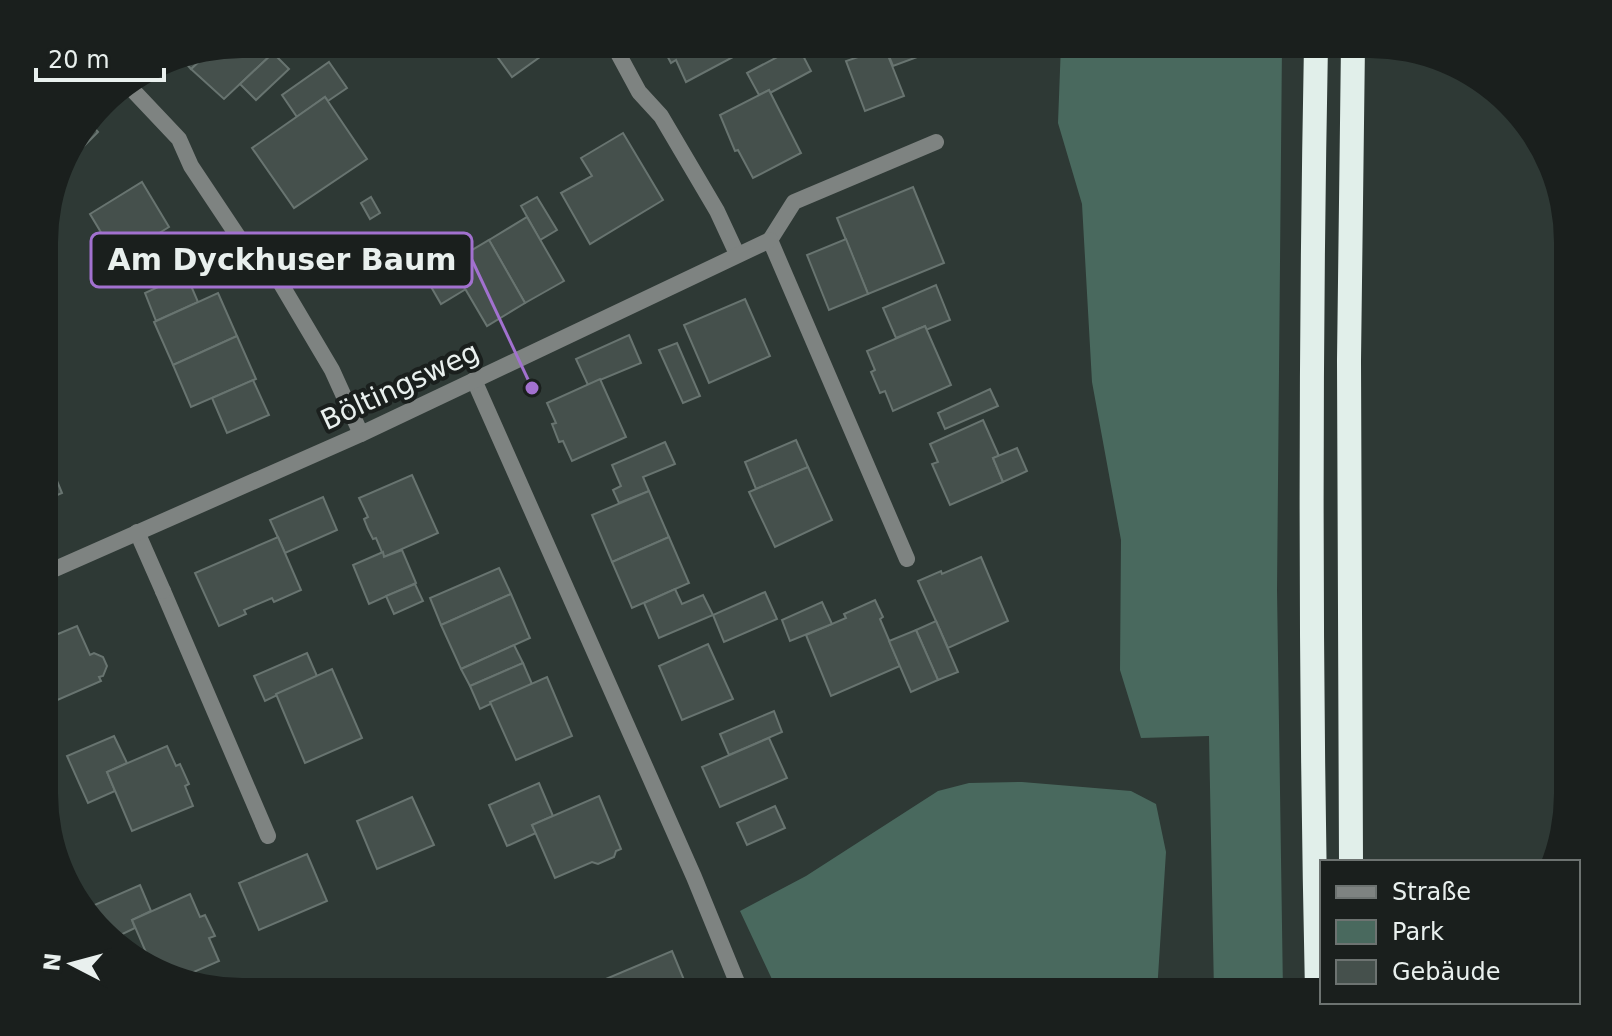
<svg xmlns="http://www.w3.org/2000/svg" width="1612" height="1036" viewBox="0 0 1612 1036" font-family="'DejaVu Sans',sans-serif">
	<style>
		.green { fill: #49695e }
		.building { fill: #45504c; stroke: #687470; stroke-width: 2 }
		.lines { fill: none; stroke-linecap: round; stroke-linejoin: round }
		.lane { stroke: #7e8381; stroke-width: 16 }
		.street { stroke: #7e8381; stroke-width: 16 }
		.highway { stroke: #e1efea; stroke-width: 24 }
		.labels { text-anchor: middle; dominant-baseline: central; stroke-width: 8; stroke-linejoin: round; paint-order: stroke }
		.street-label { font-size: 28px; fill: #e9f0ee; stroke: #1a1f1d }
		.leader { fill: none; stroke: #a271cf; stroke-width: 3 }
		.callout-dot { fill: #a271cf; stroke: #1a1f1d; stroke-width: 3 }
		.callout { fill: #1a1f1d; stroke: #a271cf; stroke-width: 3 }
		.callout-label { font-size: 30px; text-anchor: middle; font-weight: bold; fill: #e9f0ee }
	</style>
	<rect width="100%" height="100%" fill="#2e3935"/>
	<g class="green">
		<path d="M1061,44H1282L1277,590L1283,992H1214L1209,736L1141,738L1120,670L1121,540L1092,382L1082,204L1058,123Z"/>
		<path d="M1022,782L1131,791L1156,804L1166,852L1157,992H778L740,911L806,876L938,791L969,783Z"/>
	</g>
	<g class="building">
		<path d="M242,44H265L273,53L224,99L191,69L211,50Z"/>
		<path d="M488,44H558L512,77Z"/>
		<path d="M661,44H750L752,47L686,82L676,60L671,63Z"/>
		<path d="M884,44H937L939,49L893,66Z"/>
		<path d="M798,46L811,71L770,93L769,90L759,95L747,73Z"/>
		<path d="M885,48L904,96L865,111L846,61Z"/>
		<path d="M211,50L191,69L179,56Z"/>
		<path d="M273,53L289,69L256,100L240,84Z"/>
		<path d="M329,62L347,88L328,101L325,97L297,117L282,95Z"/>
		<path d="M769,90L801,153L753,178L738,150L735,151L720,115Z"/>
		<path d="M325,97L367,159L294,208L252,148Z"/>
		<path d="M89,122L98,132L60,170L65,154Z"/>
		<path d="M623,133L663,200L590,244L561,193L592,176L581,158Z"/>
		<path d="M142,182L169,227L117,259L90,214Z"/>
		<path d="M913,187L944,263L868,294L837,218Z"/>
		<path d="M371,197L380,213L370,219L361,203Z"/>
		<path d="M537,197L557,230L540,240L521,206Z"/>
		<path d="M527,217L564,281L525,303L489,240Z"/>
		<path d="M437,238L466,289L441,304L411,252Z"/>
		<path d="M846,239L868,294L829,310L807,255Z"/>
		<path d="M489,240L525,303L487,326L450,263Z"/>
		<path d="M186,274L198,302L156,321L145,293Z"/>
		<path d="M936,285L950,320L926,330L925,326L896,338L883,308Z"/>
		<path d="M218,293L237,336L173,365L154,322Z"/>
		<path d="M745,299L770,356L709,383L684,325Z"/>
		<path d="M925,326L951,385L893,411L885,391L880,393L871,372L875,370L867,351Z"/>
		<path d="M629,335L641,363L588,385L576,359Z"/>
		<path d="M237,336L256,379L191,407L173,365Z"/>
		<path d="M677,343L700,396L683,403L659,350Z"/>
		<path d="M600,379L626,437L572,461L563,441L559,442L552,424L556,423L547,403Z"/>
		<path d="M253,380L269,415L227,433L212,398Z"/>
		<path d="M990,389L998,406L945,429L938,413Z"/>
		<path d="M983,420L999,456L993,458L1003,482L950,505L932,464L938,462L930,444Z"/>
		<path d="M796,440L808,467L756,489L745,462Z"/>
		<path d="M665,442L675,464L643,477L649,491L619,503L613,490L621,486L612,465Z"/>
		<path d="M1017,448L1027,471L1003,482L993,458Z"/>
		<path d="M50,464L62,493L46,500V465Z"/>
		<path d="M808,467L832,520L775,547L749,492Z"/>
		<path d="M412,475L438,533L384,557L376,538L373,539L368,529L364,519L368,517L359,498Z"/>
		<path d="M649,491L669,537L612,562L592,515Z"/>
		<path d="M323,497L337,530L285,553L270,520Z"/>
		<path d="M278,537L301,590L274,602L272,598L244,610L246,614L219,626L195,573Z"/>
		<path d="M669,537L689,583L632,608L612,562Z"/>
		<path d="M402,550L416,583L369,604L353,565L383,552L384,557Z"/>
		<path d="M981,557L1008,621L948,648L918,581L941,571L942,574Z"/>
		<path d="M499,568L511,594L441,625L430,598Z"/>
		<path d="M415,584L423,601L394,614L386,596Z"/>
		<path d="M675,589L682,604L703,595L713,615L659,638L644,603Z"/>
		<path d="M765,592L777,619L724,642L713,615Z"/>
		<path d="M511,594L530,638L461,669L441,625Z"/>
		<path d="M875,600L883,617L880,619L900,666L831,696L806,635L846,618L844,614Z"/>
		<path d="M822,602L832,624L790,641L782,620Z"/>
		<path d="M936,621L958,672L938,680L916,630Z"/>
		<path d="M77,626L90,655L94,653L103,657L107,666L103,676L99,677L101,681L46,705V639Z"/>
		<path d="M916,630L938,680L911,692L889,641Z"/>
		<path d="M708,644L733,699L682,720L659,666Z"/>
		<path d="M514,645L523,663L470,686L461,669Z"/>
		<path d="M307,653L317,676L265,701L254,676Z"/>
		<path d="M523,663L532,684L480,709L470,686Z"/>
		<path d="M332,669L362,738L305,763L276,694Z"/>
		<path d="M547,677L572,736L516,760L490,702Z"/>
		<path d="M774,711L782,732L729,755L720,734Z"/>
		<path d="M114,736L127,763L107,772L115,791L88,803L67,756Z"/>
		<path d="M769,738L787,778L720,807L702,767Z"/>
		<path d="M167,746L176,766L180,764L189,784L185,786L193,806L132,831L107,772Z"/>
		<path d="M539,783L553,816L532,825L536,833L507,846L489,805Z"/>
		<path d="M599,796L621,849L616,851L614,857L598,864L592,862L555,878L532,825Z"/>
		<path d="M412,797L434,845L377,869L357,821Z"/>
		<path d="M775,806L785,828L747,845L737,823Z"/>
		<path d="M307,854L327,901L259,930L239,883Z"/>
		<path d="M140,885L151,911L132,920L135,928L112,939L97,924L90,907Z"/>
		<path d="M190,894L200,917L205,915L215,936L209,938L219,961L187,975L151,964L132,920Z"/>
		<path d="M672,951L689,992H606L601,981Z"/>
	</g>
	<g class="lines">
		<g class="lane">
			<path d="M907,559L770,240L794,202L936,142"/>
			<path d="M163,591L268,836"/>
		</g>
		<g class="street">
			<path d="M613,44L639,92L661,116L717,211L737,254"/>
			<path d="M127,84L179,139L191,166L243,244L271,267L332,370L361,434"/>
			<path d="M474,380L694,877L741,992"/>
			<path d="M137,532L163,591"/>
			<path d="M46,573L361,434L770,240"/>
		</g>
		<g class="highway">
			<path d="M1316,44C1310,360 1310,676 1317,992"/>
			<path d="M1351,862L1349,361L1353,44"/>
		</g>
	</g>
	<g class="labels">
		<g class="street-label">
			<text transform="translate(400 386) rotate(-25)">Böltingsweg</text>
		</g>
	</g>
	<path d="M0 0H1612V1036H0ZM242 58H1370A184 184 0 0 1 1554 242V794A184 184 0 0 1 1370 978H242A184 184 0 0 1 58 794V242A184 184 0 0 1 242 58Z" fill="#1a1f1d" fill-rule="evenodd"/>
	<path class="leader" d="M532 388L472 260"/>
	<circle class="callout-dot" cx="532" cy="388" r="8"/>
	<rect class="callout" x="91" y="233" width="381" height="54" rx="8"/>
	<g class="callout-label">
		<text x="282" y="270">Am Dyckhuser Baum</text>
	</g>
	<rect x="1320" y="860" width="260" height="144" fill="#1a1f1d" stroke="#6d7371" stroke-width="2"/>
	<rect x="1336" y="886" width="40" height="12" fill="#7e8381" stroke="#6d7371" stroke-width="2"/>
	<text x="1392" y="900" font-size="24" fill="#e9f0ee">Straße</text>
	<rect x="1336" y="920" width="40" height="24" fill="#49695e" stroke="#6d7371" stroke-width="2"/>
	<text x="1392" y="940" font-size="24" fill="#e9f0ee">Park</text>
	<rect x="1336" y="960" width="40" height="24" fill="#45504c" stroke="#6d7371" stroke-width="2"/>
	<text x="1392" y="980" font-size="24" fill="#e9f0ee">Gebäude</text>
	<g transform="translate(72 964) rotate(276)" stroke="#1a1f1d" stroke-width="6" paint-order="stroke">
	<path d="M0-6L14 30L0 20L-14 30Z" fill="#e9f0ee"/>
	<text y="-12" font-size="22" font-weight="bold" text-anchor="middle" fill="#e9f0ee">N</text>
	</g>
	<path d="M36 68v12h128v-12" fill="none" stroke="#e9f0ee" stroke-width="4"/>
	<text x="48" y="68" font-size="24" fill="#e9f0ee" stroke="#1a1f1d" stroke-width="6" paint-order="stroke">20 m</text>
</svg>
